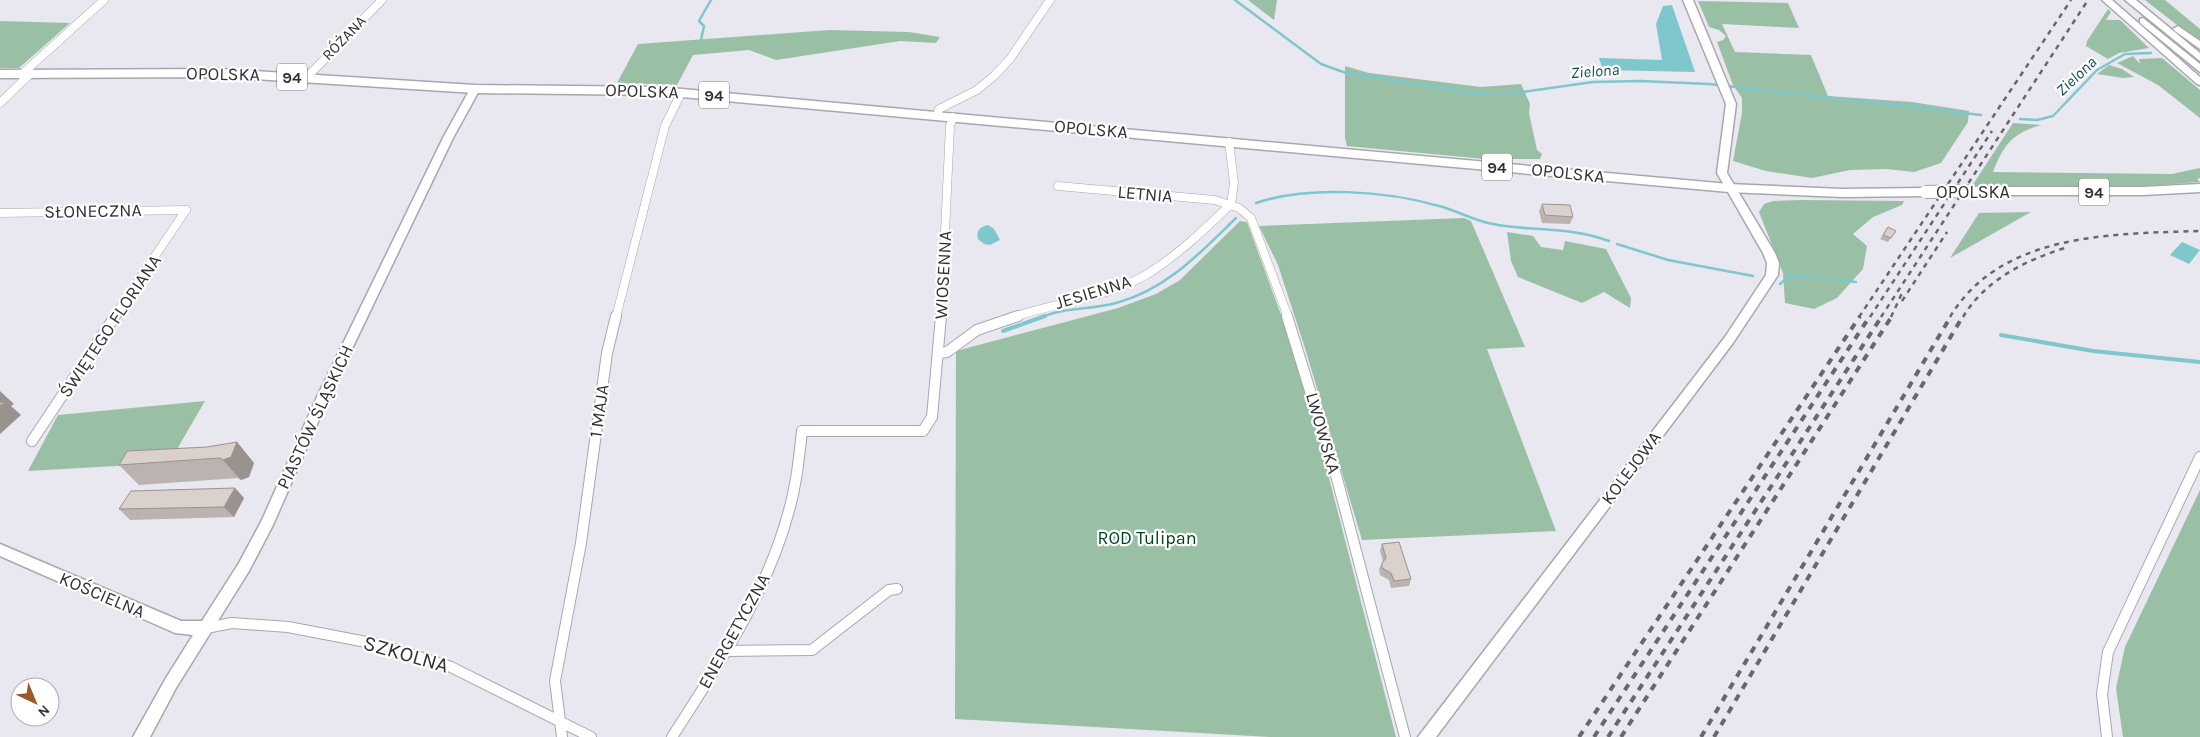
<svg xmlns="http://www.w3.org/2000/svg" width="2200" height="737" viewBox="0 0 2200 737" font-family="Karla,sans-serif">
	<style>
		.green { fill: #99c0a5 }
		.water { fill: #7ec7cc }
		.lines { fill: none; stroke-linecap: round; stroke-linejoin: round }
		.stream-far1 { stroke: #7ec7cc; stroke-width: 2.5 }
		.stream { stroke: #7ec7cc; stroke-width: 4 }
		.street-far1-casing { stroke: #a8a7af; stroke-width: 9 }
		.street-casing { stroke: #a8a7af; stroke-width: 12 }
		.secondary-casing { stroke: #a8a7af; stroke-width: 3 }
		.primary-casing { stroke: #a8a7af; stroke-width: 3 }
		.street-far1 { stroke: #fff; stroke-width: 8 }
		.street { stroke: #fff; stroke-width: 10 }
		.secondary { fill: #fff; fill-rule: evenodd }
		.primary { fill: #fff; fill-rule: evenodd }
		.rail-far1 { stroke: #68676c; stroke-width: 2.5; stroke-dasharray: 5 5; stroke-linecap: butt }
		.rail { stroke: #68676c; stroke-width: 4; stroke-dasharray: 7 7; stroke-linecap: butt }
		.primary-bridge-casing { stroke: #a8a7af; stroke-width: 14; stroke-linecap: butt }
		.primary-bridge { stroke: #fff; stroke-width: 12 }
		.wall { fill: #bbb3af }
		.shaded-wall { fill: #99928f }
		.building { fill: #dad0cc; stroke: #99928f }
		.labels { text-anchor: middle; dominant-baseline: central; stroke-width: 4.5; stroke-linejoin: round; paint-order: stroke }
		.far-street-label { font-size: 15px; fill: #313034; stroke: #fff }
		.far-water-label { font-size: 16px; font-style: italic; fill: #0e5054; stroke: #fff }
		.shield { fill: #fff; stroke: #6f6e71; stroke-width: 1 }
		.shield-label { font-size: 16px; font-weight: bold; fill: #313034 }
		.street-label { font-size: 18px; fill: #313034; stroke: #fff }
		.park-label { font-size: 18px; fill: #00401f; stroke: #fff }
		.near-street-label { font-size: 21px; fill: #313034; stroke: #fff }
	</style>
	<rect width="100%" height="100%" fill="#e9e7f0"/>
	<g class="green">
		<path d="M1248,0H1277L1274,20Z"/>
		<path d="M2145,0H2165L2200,29V43Z"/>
		<path d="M1698,1L1788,3L1799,28L1722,24L1735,52L1811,55L1828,96L1912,102L1969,111L1968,122L1941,163L1914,172L1886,169L1850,170L1812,178L1766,171L1733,161L1742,113V98L1733,85L1717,42L1723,40L1726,36L1719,30L1709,27Z"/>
		<path d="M2108,9L2111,12L2106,20H2120L2149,48L2119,53L2108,59L2086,46L2087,41Z"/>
		<path d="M0,21L70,23L19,68H0Z"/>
		<path d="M829,30L909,32L940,37L936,43L900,41L776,60L749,50L693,55L677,85L617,83L638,44Z"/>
		<path d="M2133,56L2140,64L2139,59L2162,58L2200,90V118L2158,85L2117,63Z"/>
		<path d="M2109,65L2122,69L2134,77L2123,78L2097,74Z"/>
		<path d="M1345,66L1369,73L1481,87L1521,84L1530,104L1529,113L1537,150L1542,154L1540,159H1485L1347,146L1345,138Z"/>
		<path d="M2013,123L2041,125C2012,134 2004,144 1993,172L2172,174L2200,168V178L2197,179L2200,182L2146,186H1972Z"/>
		<path d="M1800,200L1904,201L1902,205L1873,217L1853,234L1867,246L1863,269L1837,298L1814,309L1785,303L1783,273L1759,212L1764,204L1773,201Z"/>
		<path d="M2031,212L1950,258L1979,213Z"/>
		<path d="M1464,218L1471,221L1525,347L1487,349L1556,531L1362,540L1305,348L1278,265L1259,226Z"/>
		<path d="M1240,221L1247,222L1284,323L1315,424L1396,737H1270L955,719L956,351L1118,308L1156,294L1180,280Z"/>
		<path d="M1507,232L1533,236L1541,247L1563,250L1565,241L1606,249L1631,298L1630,308L1604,292L1582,303L1518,277L1511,261Z"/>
		<path d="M205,401L169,463L28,471L58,415Z"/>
		<path d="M2200,490V737H2123L2116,688L2125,647Z"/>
	</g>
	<g class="water">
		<path d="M1672,5L1695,72L1603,70L1599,58L1662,60L1656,24L1663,6Z"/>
		<path d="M988,225L994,229L1000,240L990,245L984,244L978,239C976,230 980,227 988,225Z"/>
		<path d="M2182,242L2200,250L2189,264L2170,255Z"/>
	</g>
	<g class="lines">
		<g class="stream-far1">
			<path d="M1235,0L1321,64L1346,73L1474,93L1502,95L1593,82L1640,81L1709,84L1981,115"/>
			<path d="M701,40L704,26L699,21L711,0"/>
			<path d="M2020,119L2037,120L2053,116L2097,70L2125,54L2151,53"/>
			<path d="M1256,203C1308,185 1387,191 1439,206C1458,211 1475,221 1493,224C1534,232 1568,226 1609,241"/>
			<path d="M1617,244L1668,260L1753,276"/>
			<path d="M1780,284L1791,275L1856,282"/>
			<path d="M1042,317C1066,307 1091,310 1116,303C1166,290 1200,253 1236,218"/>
		</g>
		<g class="stream">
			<path d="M1003,331L1045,316"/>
			<path d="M2001,335L2093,351L2200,362"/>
		</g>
		<defs>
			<g id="street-far1">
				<path d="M22,74L104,0"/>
				<path d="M306,78L382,0"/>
				<path d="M0,103L30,74"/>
				<path d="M937,115L939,109L977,90L994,76L1010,59L1050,0"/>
				<path d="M1229,142L1234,183L1231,204"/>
				<path d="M1058,186L1215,200L1239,208L1251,218L1288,317"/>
				<path d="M0,213L186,210"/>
				<path d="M114,317L186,210"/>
				<path d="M616,317L665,126L681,93"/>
				<path d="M941,317L950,126L953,117"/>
				<path d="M1014,317C1057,302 1109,298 1149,273C1179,254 1205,229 1231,204"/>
			</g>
			<g id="street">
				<path d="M1287,316L1336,475L1405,737"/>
				<path d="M939,353L947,352L977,330L1018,316"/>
				<path d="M32,441L115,316"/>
				<path d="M206,628L232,623L288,627L382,645L451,667L591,737"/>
				<path d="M727,651L812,650L889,590L897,589"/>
				<path d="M562,737L555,681L581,543L607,353L616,316"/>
				<path d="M672,737C717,667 766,595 788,514C796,487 799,459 802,431H923L932,417L941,316"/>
				<path d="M2107,737L2102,694L2108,652L2200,457"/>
			</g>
			<g id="secondary">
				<path d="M1683,0H1693L1736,104L1727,173L1775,253L1779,263L1778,275L1733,343L1436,737H1418L1725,337L1766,275L1767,263L1763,253L1717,173L1726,104Z"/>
				<path d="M2102,0H2112L2200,77V85L2197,84Z"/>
				<path d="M2125,0H2136L2200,53V61Z"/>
				<path d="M2143,18L2200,64V72L2140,23V19Z"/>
				<path d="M2178,26L2200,41V49L2175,31L2173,29Z"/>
				<path d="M475,86L480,89L453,138L328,399L273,525L249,571L176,688L150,737H133L166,678L193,635L175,633L0,556V544L181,621H202L239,563L262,520L316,399L443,138L470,89Z"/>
			</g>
			<g id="primary">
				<path d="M221,69L475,85L660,87L1729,184L1842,189L1925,188L1932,192L1925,196L1842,197L1729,192L660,95L475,93L221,77L0,78V70Z"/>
				<path d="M2200,184V192L2143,195H1969L1962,191L1969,187H2143Z"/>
			</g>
		</defs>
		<use href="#street-far1" class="street-far1-casing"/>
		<use href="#street" class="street-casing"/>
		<use href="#secondary" class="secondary-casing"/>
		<use href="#primary" class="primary-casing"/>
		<use href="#street-far1" class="street-far1"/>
		<use href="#street" class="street"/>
		<use href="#secondary" class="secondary"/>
		<use href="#primary" class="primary"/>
		<g class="rail-far1">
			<path d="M1902,301L1947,232"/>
			<path d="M1859,317L2071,0"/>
			<path d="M1870,317L1992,131"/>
			<path d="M1881,317L2088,0"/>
			<path d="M1891,317L1903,291"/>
			<path d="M1950,317C2001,232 2113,234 2200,231"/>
			<path d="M1963,317C1985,280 2026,260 2065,248"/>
		</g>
		<g class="rail">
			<path d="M1579,737L1860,316"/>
			<path d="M1594,737L1870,316"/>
			<path d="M1608,737L1882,316"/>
			<path d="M1621,737L1892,316"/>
			<path d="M1701,737L1951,316"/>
			<path d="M1714,737L1963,316"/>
		</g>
		<defs>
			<path id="primary-bridge" d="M1925,192L1969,191"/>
		</defs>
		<use href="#primary-bridge" class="primary-bridge-casing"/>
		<use href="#primary-bridge" class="primary-bridge"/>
	</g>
	<g class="wall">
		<path d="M1542,204L1573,217L1570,224L1542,223L1539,211Z"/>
		<path d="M1888,227L1896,231L1888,242L1880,239Z"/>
		<path d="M237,442L254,463L249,477L241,480L238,478L139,485L119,465Z"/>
		<path d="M235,488L244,498L234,517L130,520L119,509Z"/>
		<path d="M1382,544L1411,579L1409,586L1391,588L1389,580L1380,575L1379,569L1383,561L1380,551Z"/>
	</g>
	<g class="shaded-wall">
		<path d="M0,391L14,404L11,406L21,415L0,434Z"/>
		<path d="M237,442L254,463L249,477L241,480L223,460Z"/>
		<path d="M235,488L244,498L234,517L224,507Z"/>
	</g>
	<g class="building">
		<path d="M1542,204L1570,205L1573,217L1545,215Z"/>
		<path d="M1888,227L1896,231L1891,238L1883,235Z"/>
		<path d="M6,401L0,406V403Z"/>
		<path d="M237,442L231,457L223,460L220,458L119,465L127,451L207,447Z"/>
		<path d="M235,488L224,507L119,509L131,491Z"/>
		<path d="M1399,542L1411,579L1394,581L1391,573L1382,568V563L1386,558L1382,544Z"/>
	</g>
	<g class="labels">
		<g class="far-street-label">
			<text transform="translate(344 38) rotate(-46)">RÓŻANA</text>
		</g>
		<g class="far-water-label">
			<text transform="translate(1595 71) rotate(-4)">Zielona</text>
			<text transform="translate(2076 76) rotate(-43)">Zielona</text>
		</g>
		<g class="shield">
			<rect x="277" y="63.5" width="30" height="27" rx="4"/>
			<rect x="699" y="81.5" width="30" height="27" rx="4"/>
			<rect x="1482" y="153.5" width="30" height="27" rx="4"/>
			<rect x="2079" y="178.5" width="30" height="27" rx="4"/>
		</g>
		<g class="shield-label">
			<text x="292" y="77">94</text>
			<text x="714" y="95">94</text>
			<text x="1497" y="167">94</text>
			<text x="2094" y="192">94</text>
		</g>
		<g class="street-label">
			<text transform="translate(223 74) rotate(1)">OPOLSKA</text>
			<text transform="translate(642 91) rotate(2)">OPOLSKA</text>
			<text transform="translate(1091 129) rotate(5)">OPOLSKA</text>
			<text transform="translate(1568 173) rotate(6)">OPOLSKA</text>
			<text x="1973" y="192">OPOLSKA</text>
			<text transform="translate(1145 194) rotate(5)">LETNIA</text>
			<text transform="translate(93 211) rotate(-1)">SŁONECZNA</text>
			<text transform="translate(943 275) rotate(-87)">WIOSENNA</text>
			<text transform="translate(1093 292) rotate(-17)">JESIENNA</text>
			<text transform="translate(110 326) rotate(-56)">ŚWIĘTEGO FLORIANA</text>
			<text transform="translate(599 411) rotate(-82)">1 MAJA</text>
			<text transform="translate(315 417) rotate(-65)">PIASTÓW ŚLĄSKICH</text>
			<text transform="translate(1323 433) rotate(74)">LWOWSKA</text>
			<text transform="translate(1631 468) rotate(-53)">KOLEJOWA</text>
			<text transform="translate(102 595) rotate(23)">KOŚCIELNA</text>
			<text transform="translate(734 631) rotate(-61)">ENERGETYCZNA</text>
		</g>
		<g class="park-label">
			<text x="1147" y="538">ROD Tulipan</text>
		</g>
		<g class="near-street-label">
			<text transform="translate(406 654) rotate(16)">SZKOLNA</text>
		</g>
	</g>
	<g transform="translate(35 702) rotate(136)"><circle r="24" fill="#ffffff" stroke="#adacae"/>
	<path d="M0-4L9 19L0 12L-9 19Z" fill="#9c5829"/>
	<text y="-8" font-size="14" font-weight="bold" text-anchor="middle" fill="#313034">N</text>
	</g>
</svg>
